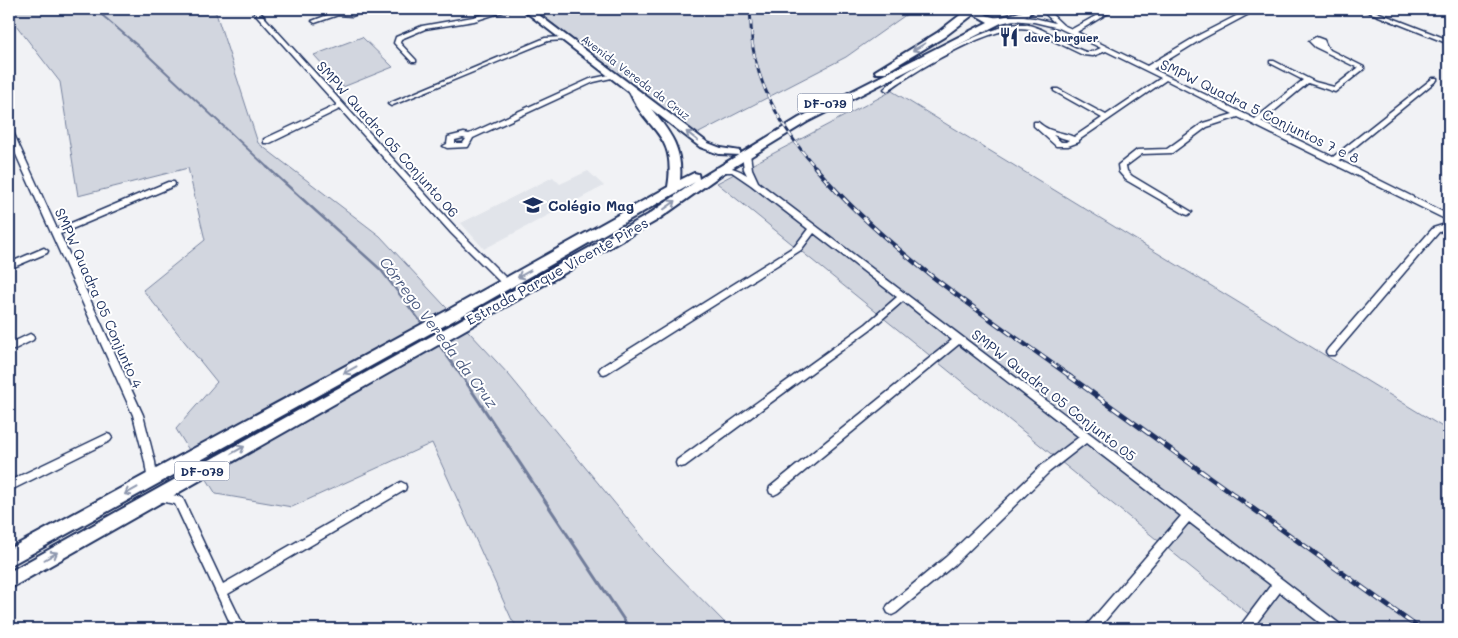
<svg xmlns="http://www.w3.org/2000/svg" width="1458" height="638" viewBox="0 0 1458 638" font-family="Mali,sans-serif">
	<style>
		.built { fill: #e1e4ea }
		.green { fill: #d2d6df; stroke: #76829e }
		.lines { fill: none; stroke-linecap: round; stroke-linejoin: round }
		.stream-far2 { stroke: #707c9a; stroke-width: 2 }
		.stream-far1 { stroke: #707c9a; stroke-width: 2.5 }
		.stream { stroke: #707c9a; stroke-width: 3 }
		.street-casing { stroke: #1b2f5e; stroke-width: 3 }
		.secondary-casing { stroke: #1b2f5e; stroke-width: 4 }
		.primary-casing { stroke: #1b2f5e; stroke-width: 4 }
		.street { fill: #fff; fill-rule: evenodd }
		.secondary { fill: #fff; fill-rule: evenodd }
		.primary { fill: #fff; fill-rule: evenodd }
		.rail-far2-casing { stroke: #1b2f5e; stroke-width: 3 }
		.rail-far1-casing { stroke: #1b2f5e; stroke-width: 4.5 }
		.rail-casing { stroke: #1b2f5e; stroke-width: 5 }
		.rail-far2 { stroke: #fff; stroke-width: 2; stroke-dasharray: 5.5; stroke-linecap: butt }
		.rail-far1 { stroke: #fff; stroke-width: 2.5; stroke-dasharray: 7; stroke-linecap: butt }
		.rail { stroke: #fff; stroke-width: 3; stroke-dasharray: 9; stroke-linecap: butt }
		.oneway { stroke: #8d97ae }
		.labels { text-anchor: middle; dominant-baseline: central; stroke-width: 4; stroke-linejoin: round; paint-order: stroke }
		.far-poi-label { font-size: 11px; font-weight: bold; fill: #1b2f5e; stroke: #fff; text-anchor: start }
		.far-street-label { font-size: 11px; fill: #1b2f5e; stroke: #fff }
		.shield { fill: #fff; stroke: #5f6d8e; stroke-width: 1 }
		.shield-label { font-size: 12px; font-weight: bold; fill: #1b2f5e }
		.street-label { font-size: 14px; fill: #1b2f5e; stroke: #fff }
		.poi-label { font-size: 14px; font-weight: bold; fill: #1b2f5e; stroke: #fff; text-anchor: start }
		.water-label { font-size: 15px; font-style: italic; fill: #4c5c81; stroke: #fff }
	</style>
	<rect width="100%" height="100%" fill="#f1f2f5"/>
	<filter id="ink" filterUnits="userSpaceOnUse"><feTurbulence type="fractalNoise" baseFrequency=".02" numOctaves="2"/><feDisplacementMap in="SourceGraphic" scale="10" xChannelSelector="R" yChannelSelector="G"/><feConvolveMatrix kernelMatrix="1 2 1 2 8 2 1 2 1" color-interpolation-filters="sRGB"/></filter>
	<g filter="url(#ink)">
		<path class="built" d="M588,171L604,186L484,249L461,223L553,177L560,184Z"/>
		<g class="green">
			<path d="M9,9H208L216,13L258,143L380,236L509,375L655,552L731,629H519L512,620L432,443L292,507L216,494L176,429L217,382L143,290L205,240L188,168L78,196L60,82L9,16Z"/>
			<path d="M534,9H914L846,57L697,134Z"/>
			<path d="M362,37L393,67L343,87L314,55Z"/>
			<path d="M892,91L1449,431V629H1267L717,183Z"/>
		</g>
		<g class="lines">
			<path class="stream-far2" d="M95,9L138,46L268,168"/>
			<g class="stream-far1">
				<path d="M267,167L381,270L424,326"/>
				<path d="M437,342L462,377"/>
			</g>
			<path class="stream" d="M462,376L630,629"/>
			<defs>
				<g id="street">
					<path d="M251,9H257L457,229L509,281L510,283L509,285H503L451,233L340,109L270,143H264V139L337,105Z"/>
					<path d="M362,9H370L352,16L338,15L315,23L312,21L338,11L350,13Z"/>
					<path d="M503,9H512L474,21L425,29L401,39L400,43L416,60V62H412L394,43L396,37L422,26L473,17Z"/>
					<path d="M1040,9H1046L1063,25L1072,29L1108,9H1115L1077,32L1147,66L1197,36L1240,14L1232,9H1239L1244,11L1248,9H1255L1247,15L1202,39L1153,69L1255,119L1303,80L1270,63V61H1274L1315,82L1334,87L1358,68L1315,47L1309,41L1316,37L1324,40L1328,49L1364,67V69L1335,92L1308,83L1261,122L1333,157L1433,78H1437V80L1339,160L1449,215V221L1238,117L1207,127L1172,153L1142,154L1126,166L1127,171L1132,176L1192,212L1188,215L1185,214L1126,180L1119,172L1118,165L1137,150L1167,149L1203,123L1233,114L1166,80L1079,140V142L1068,146H1056L1034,126V122H1038C1050,133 1060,131 1074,137L1102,118L1054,91V89H1058L1106,115L1161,78L1106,51L1093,56L1083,55L1029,29C996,22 916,70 889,90L887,91L884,89C903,70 995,22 1022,24C1045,26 1064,45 1086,52H1092L1101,48L1059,28L1034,22L1012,20L1009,18L1012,16L1034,18L1055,23ZM1053,135L1069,140L1066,142H1061Z"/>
					<path d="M1361,9H1369L1449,40V44Z"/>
					<path d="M564,37L566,38V40L548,41L393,105L391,106L388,104L545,38Z"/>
					<path d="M614,74L617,76L616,77L594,82L473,138L468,147L447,148L443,146L447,144L448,137L464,133L469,134L590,79ZM463,138L466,139L463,143H455V140Z"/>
					<path d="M9,130L13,132L57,229L168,182H174L175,184L174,186L60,234L143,415L155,462L157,479L156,482L152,484L148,482L145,462L133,415L9,139Z"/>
					<path d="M743,152H749L750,154L752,169L758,182L1283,580L1341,625L1343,629H1328L1280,592L1252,629H1239L1241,625L1271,585L1189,522L1098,629H1085L1087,625L1181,516L1086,443L1049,472L954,565L896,613L892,615L888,613L886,609L888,605L946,557L1041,466L1079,437L959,344L778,493L774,495L770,493L769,490L770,487L952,340L903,301L872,328L685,466L681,467L677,466L676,463L677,460L866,324L897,297L814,233L801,250L607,373L604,374L601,373L599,370L601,367L795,246L808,229L751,185L732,172H715V168C729,166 736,168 747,175L744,169L742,154Z"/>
					<path d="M1449,223V229L1439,232L1334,355H1328L1326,352L1328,349L1433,228Z"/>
					<path d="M44,248L48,251L47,253L9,269V263Z"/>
					<path d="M30,334L33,336L34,338L33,340L9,352V344Z"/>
					<path d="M107,434L110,435L112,438L110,441L9,491V481Z"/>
					<path d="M401,482L405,484L406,487L405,490L228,594L245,629H233L175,504L154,500L153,497L154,494L158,492L182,497L223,584Z"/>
				</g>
				<path id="secondary" d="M522,9H531L708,143L721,148L740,151V155L719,154L700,147Z"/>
				<path id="primary" d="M968,9H980C995,28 1018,8 1037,9L1022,18L1001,23L807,122L722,174L656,221L9,589V572L648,215L695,182L458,318L9,566V549L448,310L668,187C677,132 647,133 630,93L631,91H639C658,123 684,137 680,180L694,173L698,174L699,179L799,118L988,22L974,14L944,37L884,73H876L875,71L937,33Z"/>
			</defs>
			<use href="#street" class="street-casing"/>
			<use href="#secondary" class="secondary-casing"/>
			<use href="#primary" class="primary-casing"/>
			<use href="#street" class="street"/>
			<use href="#secondary" class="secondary"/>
			<use href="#primary" class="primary"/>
			<defs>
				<path id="rail-far2" d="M750,9C751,22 751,35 753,48C760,92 787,135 816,168"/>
				<path id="rail-far1" d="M815,167C887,252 981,312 1071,377"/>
				<path id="rail" d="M1069,376L1420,629"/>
			</defs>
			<use href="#rail-far2" class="rail-far2-casing"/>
			<use href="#rail-far1" class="rail-far1-casing"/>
			<use href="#rail" class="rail-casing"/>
			<use href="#rail-far2" class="rail-far2"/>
			<use href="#rail-far1" class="rail-far1"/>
			<use href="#rail" class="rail"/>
		</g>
		<defs><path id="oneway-shaft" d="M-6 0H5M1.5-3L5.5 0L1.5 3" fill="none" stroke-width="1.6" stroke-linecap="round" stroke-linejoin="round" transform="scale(1.25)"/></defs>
		<g class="oneway">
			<use href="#oneway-shaft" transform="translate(919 47) rotate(149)"/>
			<use href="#oneway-shaft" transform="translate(692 136) rotate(-142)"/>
			<use href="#oneway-shaft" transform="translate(670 205) rotate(-36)"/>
			<use href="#oneway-shaft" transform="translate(524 274) rotate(151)"/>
			<use href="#oneway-shaft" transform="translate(350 370) rotate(151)"/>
			<use href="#oneway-shaft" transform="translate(238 450) rotate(-29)"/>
			<use href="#oneway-shaft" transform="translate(131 491) rotate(151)"/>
			<use href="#oneway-shaft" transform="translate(51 556) rotate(-30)"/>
		</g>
	</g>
	<defs>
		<symbol id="restaurant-bare" viewBox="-9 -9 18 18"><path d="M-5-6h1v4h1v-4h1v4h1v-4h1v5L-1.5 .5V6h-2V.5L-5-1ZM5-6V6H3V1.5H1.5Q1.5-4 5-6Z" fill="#1b2f5e" stroke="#fff" stroke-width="2.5" paint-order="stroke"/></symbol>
		<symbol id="school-bare" viewBox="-9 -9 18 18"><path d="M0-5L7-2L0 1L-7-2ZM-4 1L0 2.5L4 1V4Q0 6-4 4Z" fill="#1b2f5e" stroke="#fff" stroke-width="2.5" paint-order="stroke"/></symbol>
	</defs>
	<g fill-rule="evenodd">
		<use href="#restaurant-bare" x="995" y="23" width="28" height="28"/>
		<use href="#school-bare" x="519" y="191" width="28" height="28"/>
	</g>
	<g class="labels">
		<g class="far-poi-label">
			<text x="1024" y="37">dave burguer</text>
		</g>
		<g class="far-street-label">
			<text transform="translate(636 77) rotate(37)">Avenida Vereda da Cruz</text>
		</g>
		<g class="shield">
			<rect x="797.5" y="93.5" width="55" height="19" rx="4"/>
			<rect x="174.5" y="461.5" width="55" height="19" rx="4"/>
		</g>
		<g class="shield-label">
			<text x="825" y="103">DF-079</text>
			<text x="202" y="471">DF-079</text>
		</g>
		<g class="street-label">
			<text transform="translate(1260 111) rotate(26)">SMPW Quadra 5 Conjuntos 7 e 8</text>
			<text transform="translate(388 139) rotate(48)">SMPW Quadra 05 Conjunto 06</text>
			<text transform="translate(557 271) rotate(-29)">Estrada Parque Vicente Pires</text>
			<text transform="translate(99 298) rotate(66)">SMPW Quadra 05 Conjunto 4</text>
			<text transform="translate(1054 395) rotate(38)">SMPW Quadra 05 Conjunto 05</text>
		</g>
		<g class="poi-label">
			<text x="548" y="205">Colégio Mag</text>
		</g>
		<g class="water-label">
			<text transform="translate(439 332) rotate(53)">Córrego Vereda da Cruz</text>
		</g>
	</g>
	<rect width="1458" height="638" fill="none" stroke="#fff" stroke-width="30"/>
	<rect x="15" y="15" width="1428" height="608" fill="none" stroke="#1b2f5e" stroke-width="2" filter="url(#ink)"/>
</svg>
